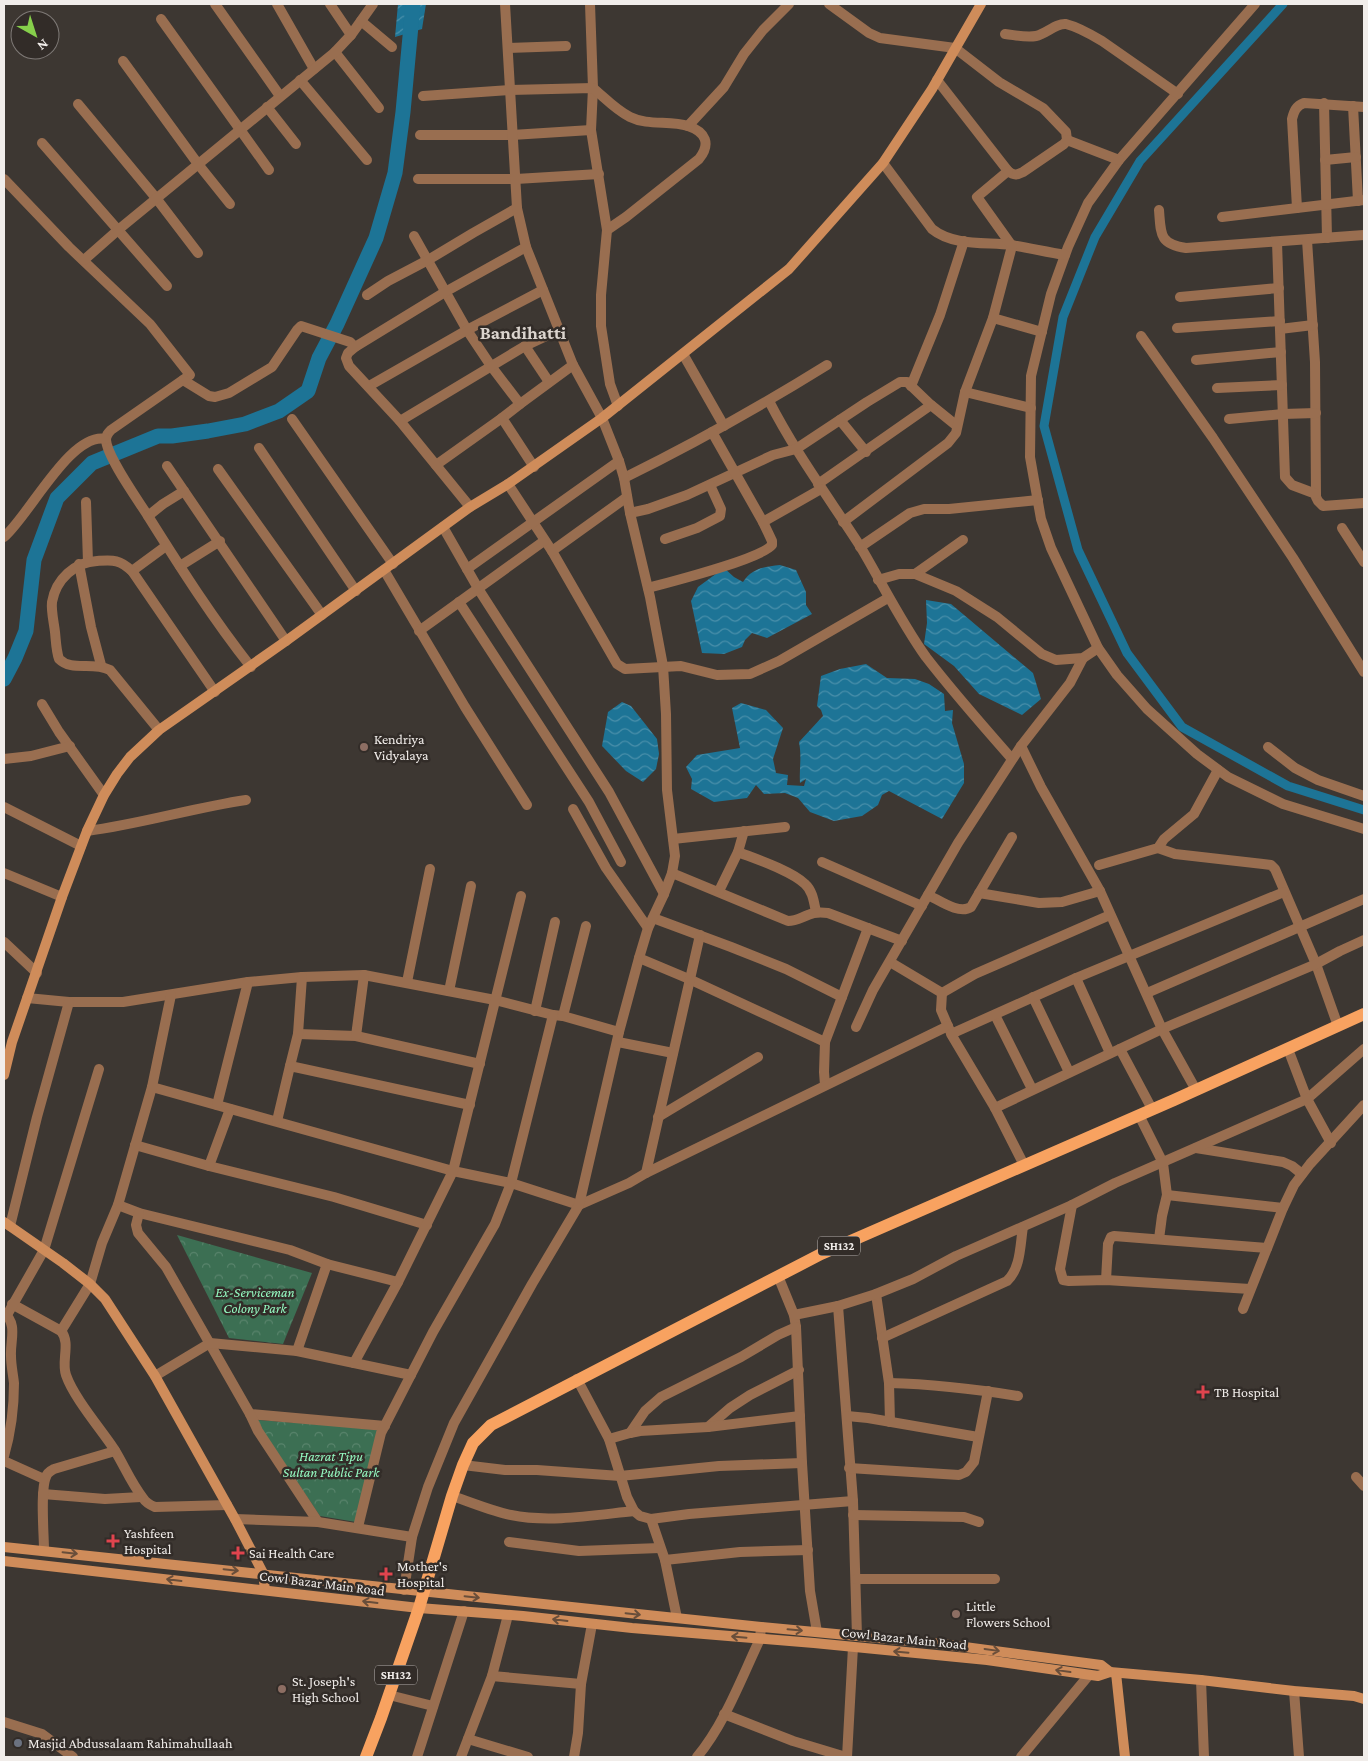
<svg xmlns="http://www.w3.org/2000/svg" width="1368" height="1761" viewBox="0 0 1368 1761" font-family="'Crimson Pro',serif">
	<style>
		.park { fill: url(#park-crowns) }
		.water { fill: url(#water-waves) }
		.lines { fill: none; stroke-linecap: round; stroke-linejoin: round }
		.canal { stroke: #1d7496; stroke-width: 9 }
		.river { stroke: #1d7496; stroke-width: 15 }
		.street { stroke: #996e50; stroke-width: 10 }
		.secondary { stroke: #cf8c5a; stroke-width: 10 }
		.primary { stroke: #f8a260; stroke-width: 12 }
		.oneway { stroke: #694e3a }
		.education-dot { fill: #8d6e63; stroke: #322c28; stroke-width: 2 }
		.health-dot { fill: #e0444e; stroke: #322c28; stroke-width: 2 }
		.worship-dot { fill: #6b7280; stroke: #322c28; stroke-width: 2 }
		.labels { text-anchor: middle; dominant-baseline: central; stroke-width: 5; stroke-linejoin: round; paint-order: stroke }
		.shield { fill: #322c28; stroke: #b8b3b0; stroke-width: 1 }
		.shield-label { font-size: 12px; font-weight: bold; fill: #f1edea }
		.poi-label { font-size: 14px; fill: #f1edea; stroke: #322c28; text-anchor: start }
		.park-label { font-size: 14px; font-style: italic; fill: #95fbc2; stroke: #322c28 }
		.street-label { font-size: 14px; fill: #f1edea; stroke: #322c28 }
		.district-label { font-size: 19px; font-weight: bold; fill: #dbd4ce; stroke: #322c28 }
	</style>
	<defs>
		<pattern id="park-crowns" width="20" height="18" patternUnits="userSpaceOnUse" patternTransform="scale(1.25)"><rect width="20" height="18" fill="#3c6f53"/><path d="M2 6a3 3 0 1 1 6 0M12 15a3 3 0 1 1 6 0" fill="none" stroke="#59846c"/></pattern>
		<pattern id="water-waves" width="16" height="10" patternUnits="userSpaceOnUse" patternTransform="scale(1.25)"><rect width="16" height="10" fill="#1d7496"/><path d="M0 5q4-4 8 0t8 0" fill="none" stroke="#498faa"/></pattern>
	</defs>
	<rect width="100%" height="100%" fill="#3d3732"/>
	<g class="park">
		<path d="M177,1235L312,1273L283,1344L229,1338Z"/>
		<path d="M258,1420L379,1429L356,1522L320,1516L263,1431Z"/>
	</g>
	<g class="water">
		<path d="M398,4H426L422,29L395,37Z"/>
		<path d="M780,565L796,570L806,592V605L812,614L767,638L752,633L745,640L742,647L724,654L702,653L691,601L698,587L724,568L734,577L743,582C752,568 764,567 780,565Z"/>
		<path d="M926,600L951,604L1033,673L1041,699L1022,715L979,694L954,666L924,644L927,623Z"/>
		<path d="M866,664L887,678L915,679L929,684L944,694L945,711L953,710L952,723L964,764V783L942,819L889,791L882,795L878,805L862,816L834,821L810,812L798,798L785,793L764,794L756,785L747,798L714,802L691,789L692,779L686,767L697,755L740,748L732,708L741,703L766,710L783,728L773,759L776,773L788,775L787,785L804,786L806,779L800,783C799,769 802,757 799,742L823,716L821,710L817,706L821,676L840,669Z"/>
		<path d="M622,702L631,706L657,739L659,754L656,769L643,782L626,771L602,746L608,712Z"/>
	</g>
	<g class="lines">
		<path class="canal" d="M1283,4L1140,161L1095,237L1063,317L1044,426L1078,550L1127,653L1182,727L1288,786L1364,810"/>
		<path class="river" d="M4,679L15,658L26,631L34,560L57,498L92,463L158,436H172L208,431L245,424L279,411L308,391L319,358L337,324L376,238L395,173L403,112L413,4"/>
		<g class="street">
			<path d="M215,4L280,96"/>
			<path d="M277,4L314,69"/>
			<path d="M330,4L351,35"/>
			<path d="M590,4L593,88L591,130L607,230L601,295V326L610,384L618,406"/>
			<path d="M829,4L869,33L880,38L955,48L999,82L1043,108L1066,132L1067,140L1064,144L1023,172C1017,175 1014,176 1008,171L937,80"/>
			<path d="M1255,4L1119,160L1088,203L1068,247L1051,294L1031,376L1030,457L1041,519L1051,548L1098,648L1117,675L1147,709L1197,754L1228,777L1283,804L1364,829"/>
			<path d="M161,19L269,170"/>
			<path d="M361,21L392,47"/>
			<path d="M1005,34C1015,35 1026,38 1036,36C1046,34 1056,23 1066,24C1078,27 1092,35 1102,41L1178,94"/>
			<path d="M508,48L566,46"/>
			<path d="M335,52L379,108"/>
			<path d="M123,61L198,164L230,204"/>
			<path d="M300,80L367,160"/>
			<path d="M423,96L510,90L593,88C605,98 616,110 630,117C648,126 670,120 688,126C706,132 711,144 699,159L626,217L607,230"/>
			<path d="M1324,103L1327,238"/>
			<path d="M78,104L156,198L198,253"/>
			<path d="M1353,106L1358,201"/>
			<path d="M267,107L296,144"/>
			<path d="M688,126L724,87L744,54L763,30L789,4"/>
			<path d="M420,135H512L591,130"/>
			<path d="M1067,140L1119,160"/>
			<path d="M42,143L167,286"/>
			<path d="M1325,160L1356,157"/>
			<path d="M883,163L932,229C953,246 985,242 1011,245C1029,248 1047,252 1065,255"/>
			<path d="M4,179L69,247L150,324L190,375L111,430C108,433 106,435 106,440C107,457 138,500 148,516C180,567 213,619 251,667"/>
			<path d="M418,179H516L599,174"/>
			<path d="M1297,208L1292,119C1294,111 1296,106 1304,103L1364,107"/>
			<path d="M1159,210C1161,234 1159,244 1186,248L1364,235"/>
			<path d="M1222,217L1364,200"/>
			<path d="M414,236L467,330L491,366L520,404L502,418L534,467"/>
			<path d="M1307,240L1315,362L1316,497L1318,501L1323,506L1364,503"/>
			<path d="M1277,242L1285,477L1292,485L1316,494"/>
			<path d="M84,260L118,230L335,52L351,35L373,4"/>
			<path d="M367,295L388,281L428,260L473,233L517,208"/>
			<path d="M1180,297L1279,288"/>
			<path d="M993,318L1042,332"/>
			<path d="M1177,328L1280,321"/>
			<path d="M1280,329L1313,325"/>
			<path d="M1141,336L1213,438L1293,558L1364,672"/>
			<path d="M525,346L549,382"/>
			<path d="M683,354L724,426"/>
			<path d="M1196,360L1281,352"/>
			<path d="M183,380L209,396L215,397L229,393L272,367L297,330L301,326L350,342L355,347"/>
			<path d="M369,386L467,330L543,290"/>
			<path d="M911,386L940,315L964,241"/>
			<path d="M1217,388L1282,385"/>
			<path d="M965,392L1031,408"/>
			<path d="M769,401C795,452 829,498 860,546C882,583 901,622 926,657C953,692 983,726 1012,759"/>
			<path d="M520,404L573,365"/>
			<path d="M292,419L393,564"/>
			<path d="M1229,419L1283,414L1316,413"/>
			<path d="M840,420L866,452"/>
			<path d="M400,421L525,346L559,330"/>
			<path d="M259,448L356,591"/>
			<path d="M436,465L502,418"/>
			<path d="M167,466L286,641"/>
			<path d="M218,469L322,615"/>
			<path d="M624,478C693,444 761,406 827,365"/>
			<path d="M508,484L552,551L617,664L625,669L681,666L717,675L750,674L779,661L888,598"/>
			<path d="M818,484L931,405"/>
			<path d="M86,502L88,562"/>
			<path d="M470,507L400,421L349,366L346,358L348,353L355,347L445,292L526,247"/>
			<path d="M630,513L648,509L687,495L773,455L796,449L867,402L900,382H907L931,405L957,426"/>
			<path d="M148,516L163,504L184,491"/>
			<path d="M763,522L821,489"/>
			<path d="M843,522L948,443L956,433L965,392L993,318L1012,246L977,197L1008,171"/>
			<path d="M443,527L479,590L609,792L664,894"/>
			<path d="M1342,528L1364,562"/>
			<path d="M4,537C29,516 71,431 106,439"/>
			<path d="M665,539L697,528L720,516L721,509L710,485"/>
			<path d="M860,547L910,513L924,509H949L1038,500"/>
			<path d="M552,551L627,497"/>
			<path d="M79,564L91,627L101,665"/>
			<path d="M180,566L220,541"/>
			<path d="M467,569L619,461"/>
			<path d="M384,570L465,707L527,805"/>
			<path d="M132,571L166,546"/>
			<path d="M915,574L963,540"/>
			<path d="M878,580L899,574H915L956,591L997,617L1042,654L1056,660L1083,658L1098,648"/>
			<path d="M648,588C670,582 761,559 772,545V541L763,522L712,432"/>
			<path d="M459,602L589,802L621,862"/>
			<path d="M419,631L544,541"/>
			<path d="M42,704L59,732L104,795"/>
			<path d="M159,730L110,670C92,661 72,672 59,659C56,650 56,641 55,632C54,623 51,611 52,602C56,579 75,562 97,561C113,560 119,559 132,571L215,692"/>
			<path d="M1021,746L1041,787L1100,891L1162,1029L1196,1090"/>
			<path d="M1268,747L1295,768L1318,780L1364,796"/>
			<path d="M4,759L31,756L70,746"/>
			<path d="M4,807L81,846"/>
			<path d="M573,809L606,868L648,928"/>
			<path d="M87,831C141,824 192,808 246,800"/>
			<path d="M673,839L785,827"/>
			<path d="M1158,848L1175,854L1263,864L1271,865L1275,869L1316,964L1338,1026"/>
			<path d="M738,852C756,859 792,871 805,884C813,891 814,903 816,912"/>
			<path d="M822,862L922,906"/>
			<path d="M1099,865L1158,848L1164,839L1194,814L1218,770"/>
			<path d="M4,873L62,897"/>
			<path d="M672,873L788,921C796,921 800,918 808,915C814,912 821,912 828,913L902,941"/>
			<path d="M719,891L738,852L744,831"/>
			<path d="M979,893L1039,903L1062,902L1100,891"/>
			<path d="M928,895C939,900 959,915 971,907L1012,837"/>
			<path d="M653,918L731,947L786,969L842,997"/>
			<path d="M4,942L37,973"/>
			<path d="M639,958L689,979L825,1042"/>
			<path d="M890,962L942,993"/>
			<path d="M1076,978L1110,1053"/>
			<path d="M407,982L430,869"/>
			<path d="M449,991L471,886"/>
			<path d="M1147,993L1364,899"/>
			<path d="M1033,997L1069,1072"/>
			<path d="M27,998L69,1002H123L248,982L302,977L364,975L495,1000L553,1015L563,1016L619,1032"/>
			<path d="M535,1011L555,922"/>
			<path d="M995,1015L1032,1089"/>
			<path d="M563,1016L586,926"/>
			<path d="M856,1027L873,990L958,843L1021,746L1070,683L1083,658"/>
			<path d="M950,1031L941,1010L942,993L975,974L1110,915"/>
			<path d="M298,1034L356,1036L480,1064"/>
			<path d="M356,1036L364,975"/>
			<path d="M618,1042L673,1053"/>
			<path d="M1120,1049L1152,1109"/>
			<path d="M1288,1049L1307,1099L1364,1049"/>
			<path d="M290,1066L298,1034L302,977"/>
			<path d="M825,1085L824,1072L825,1042L868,928"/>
			<path d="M152,1087L453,1171L511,1183L579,1205L629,1183L646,1173L948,1026"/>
			<path d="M217,1105L248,982"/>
			<path d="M995,1108L1162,1029L1316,964L1340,951L1364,940"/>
			<path d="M1139,1115L1163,1163L1167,1195L1162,1216L1159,1239"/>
			<path d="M658,1117L758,1057"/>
			<path d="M277,1121L290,1066L470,1105"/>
			<path d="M135,1145L209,1166L334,1197L427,1225"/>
			<path d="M1196,1148L1283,1162L1292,1166L1302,1174"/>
			<path d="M1024,1165L995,1108L951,1034L1076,978L1284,892"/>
			<path d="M209,1166L230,1109"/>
			<path d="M646,1173L700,935"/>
			<path d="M1167,1195L1283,1208"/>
			<path d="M118,1205L139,1213L290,1250L327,1264L398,1282"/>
			<path d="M1072,1205L1060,1269L1063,1280L1069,1281L1106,1280L1250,1289"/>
			<path d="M139,1213L136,1225L138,1233L166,1267L250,1414L385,1426"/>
			<path d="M10,1226L37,1117L69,1002"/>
			<path d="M778,1276L794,1315L796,1327L802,1463L810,1591L817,1632"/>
			<path d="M1106,1280L1108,1244L1111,1237L1114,1236L1267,1248"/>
			<path d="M876,1294L889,1383L890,1422"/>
			<path d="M12,1304L61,1331C71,1343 61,1361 66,1375C74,1398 100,1428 114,1449C124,1465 131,1483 143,1498C146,1503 150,1505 155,1507L227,1505"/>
			<path d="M838,1306L853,1501L857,1636"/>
			<path d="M1243,1309L1283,1208L1294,1185L1310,1164L1364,1105"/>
			<path d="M4,1313C18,1324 10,1341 11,1356C11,1365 13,1374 14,1383C14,1409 11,1432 4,1456"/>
			<path d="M7,1315L44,1250L99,1069"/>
			<path d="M794,1315L838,1306L876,1294L913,1279L956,1256L1072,1205L1115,1183L1307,1099L1331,1143"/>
			<path d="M61,1331L90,1284L102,1243L118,1205L152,1087L171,995"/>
			<path d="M882,1338L1007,1281C1021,1268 1020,1245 1023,1227"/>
			<path d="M297,1351L327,1264"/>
			<path d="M354,1363L398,1282L453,1171L521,896"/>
			<path d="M155,1376L210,1343L297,1351L411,1375"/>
			<path d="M577,1379L609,1439L627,1497L634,1511L640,1516L651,1519L689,1514L853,1501"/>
			<path d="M889,1383C933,1384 975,1389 1018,1396"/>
			<path d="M250,1414L258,1431L318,1522"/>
			<path d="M847,1416L868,1418L978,1437"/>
			<path d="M708,1427L730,1408L750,1395L799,1370"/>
			<path d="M630,1433L645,1411L661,1397L741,1357L778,1335L796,1327"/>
			<path d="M609,1439L630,1433L640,1431L708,1427L800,1416"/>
			<path d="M4,1461L44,1479"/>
			<path d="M463,1465L505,1470H537L620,1476L719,1466L802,1463"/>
			<path d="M849,1468L959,1475L966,1472L974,1462L988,1391"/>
			<path d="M1356,1477L1364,1486"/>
			<path d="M43,1494L105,1499L141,1497"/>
			<path d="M452,1496C471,1502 491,1511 511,1515C549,1523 595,1515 634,1511"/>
			<path d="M853,1515L964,1517L979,1522"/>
			<path d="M235,1519L318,1522L412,1537"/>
			<path d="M651,1519L665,1560L677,1618"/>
			<path d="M358,1527L381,1433L433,1332L495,1224L511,1183L553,1015"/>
			<path d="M509,1542L579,1551L660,1548"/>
			<path d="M44,1550C44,1534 40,1490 46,1477C47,1473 50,1471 54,1469L115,1451"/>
			<path d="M665,1560L740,1552L808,1550"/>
			<path d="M856,1579H995"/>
			<path d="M404,1590L412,1537L428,1487L454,1423L532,1284L579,1205L619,1032L639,958L648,928L664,894L672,873L675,856L667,790L666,714L663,666L650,597L630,513L624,478L619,461L602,418L573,365L526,247L517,208L505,4"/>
			<path d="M492,1676L581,1684"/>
			<path d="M1201,1680L1204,1757"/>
			<path d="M1294,1691L1299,1757"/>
			<path d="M389,1695L433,1706"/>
			<path d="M724,1714L793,1741L846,1757"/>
			<path d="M4,1722L42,1734L73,1757"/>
			<path d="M468,1739L528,1757"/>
			<path d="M417,1757L464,1611"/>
			<path d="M461,1757L492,1676L508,1615"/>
			<path d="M574,1757L578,1733L581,1684L592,1624"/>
			<path d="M697,1757C725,1723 741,1679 760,1639L761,1627"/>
			<path d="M847,1757L853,1647"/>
			<path d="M1021,1757L1089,1675"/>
		</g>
		<g class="secondary">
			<path d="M4,1075L12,1042L62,897L87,831L104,795L117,774L130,757L159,730L286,641L470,507L508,484L602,418L789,269L883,163L932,89L981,4"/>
			<path d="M4,1222L63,1263L90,1284L105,1299L155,1376L235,1519L263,1573L265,1590"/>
			<path d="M4,1547L761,1627L942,1644L1101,1665L1110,1672"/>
			<path d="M4,1561L419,1608L523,1616L632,1628L814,1643L987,1660L1098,1676L1110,1672L1201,1680L1294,1691L1354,1696L1364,1699"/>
			<path d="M1116,1673L1125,1757"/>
		</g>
		<path class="primary" d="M366,1757L381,1718L419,1608L452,1496L463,1465L473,1443L491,1425L821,1254L1174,1100L1364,1014"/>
	</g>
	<defs><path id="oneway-shaft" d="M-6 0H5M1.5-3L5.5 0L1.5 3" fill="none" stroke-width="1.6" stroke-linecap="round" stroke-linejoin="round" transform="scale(1.25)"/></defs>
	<g class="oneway">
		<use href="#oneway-shaft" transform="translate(70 1553) rotate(6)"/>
		<use href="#oneway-shaft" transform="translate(231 1570) rotate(6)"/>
		<use href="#oneway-shaft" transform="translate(174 1580) rotate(-173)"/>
		<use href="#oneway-shaft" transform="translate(472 1597) rotate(6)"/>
		<use href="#oneway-shaft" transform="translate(370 1602) rotate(-173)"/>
		<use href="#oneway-shaft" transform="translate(633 1614) rotate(6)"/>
		<use href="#oneway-shaft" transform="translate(560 1620) rotate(-173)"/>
		<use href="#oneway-shaft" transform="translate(795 1630) rotate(5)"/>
		<use href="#oneway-shaft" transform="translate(739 1637) rotate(-175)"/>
		<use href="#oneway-shaft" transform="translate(992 1650) rotate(8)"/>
		<use href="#oneway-shaft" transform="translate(901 1652) rotate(-175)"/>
		<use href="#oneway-shaft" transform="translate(1063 1671) rotate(-172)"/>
	</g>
	<g class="education-dot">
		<circle cx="364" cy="747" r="5"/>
		<circle cx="956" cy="1614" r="5"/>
		<circle cx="282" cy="1689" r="5"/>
	</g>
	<g class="health-dot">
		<path d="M1200.5 1384.5h5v5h5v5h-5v5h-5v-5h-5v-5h5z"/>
		<path d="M110.5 1533.5h5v5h5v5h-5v5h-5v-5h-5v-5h5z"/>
		<path d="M235.5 1545.5h5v5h5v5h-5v5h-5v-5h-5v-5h5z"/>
		<path d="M383.5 1566.5h5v5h5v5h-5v5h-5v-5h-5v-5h5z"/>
	</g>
	<circle class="worship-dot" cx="18" cy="1743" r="5"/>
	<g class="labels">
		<g class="shield">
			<rect x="818" y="1236.5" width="42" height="19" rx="4"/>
			<rect x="375" y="1665.5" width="42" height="19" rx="4"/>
		</g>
		<g class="shield-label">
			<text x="839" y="1246">SH132</text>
			<text x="396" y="1675">SH132</text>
		</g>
		<g class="poi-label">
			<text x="374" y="739">Kendriya<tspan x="374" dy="16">Vidyalaya</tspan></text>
			<text x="1214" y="1392">TB Hospital</text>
			<text x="124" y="1533">Yashfeen<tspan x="124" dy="16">Hospital</tspan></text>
			<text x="249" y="1553">Sai Health Care</text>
			<text x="397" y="1566">Mother's<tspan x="397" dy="16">Hospital</tspan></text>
			<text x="966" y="1606">Little<tspan x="966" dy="16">Flowers School</tspan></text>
			<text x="292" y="1681">St. Joseph's<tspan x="292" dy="16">High School</tspan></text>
			<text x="28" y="1743">Masjid Abdussalaam Rahimahullaah</text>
		</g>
		<g class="park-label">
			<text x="255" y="1292">Ex-Serviceman<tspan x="255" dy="16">Colony Park</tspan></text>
			<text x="331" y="1456">Hazrat Tipu<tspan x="331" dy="16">Sultan Public Park</tspan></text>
		</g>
		<g class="street-label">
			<text transform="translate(322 1583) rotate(7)">Cowl Bazar Main Road</text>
			<text transform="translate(904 1638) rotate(6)">Cowl Bazar Main Road</text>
		</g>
		<g class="district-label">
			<text x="523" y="332">Bandihatti</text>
		</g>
	</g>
	<rect width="1368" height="1761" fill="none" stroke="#f1edea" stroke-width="10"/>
	<g transform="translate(35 35) rotate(141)"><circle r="24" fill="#322c28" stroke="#7e7976"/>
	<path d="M0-4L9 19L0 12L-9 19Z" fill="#86cf4b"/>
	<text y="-8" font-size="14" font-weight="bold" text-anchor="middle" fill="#f1edea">N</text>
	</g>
</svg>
